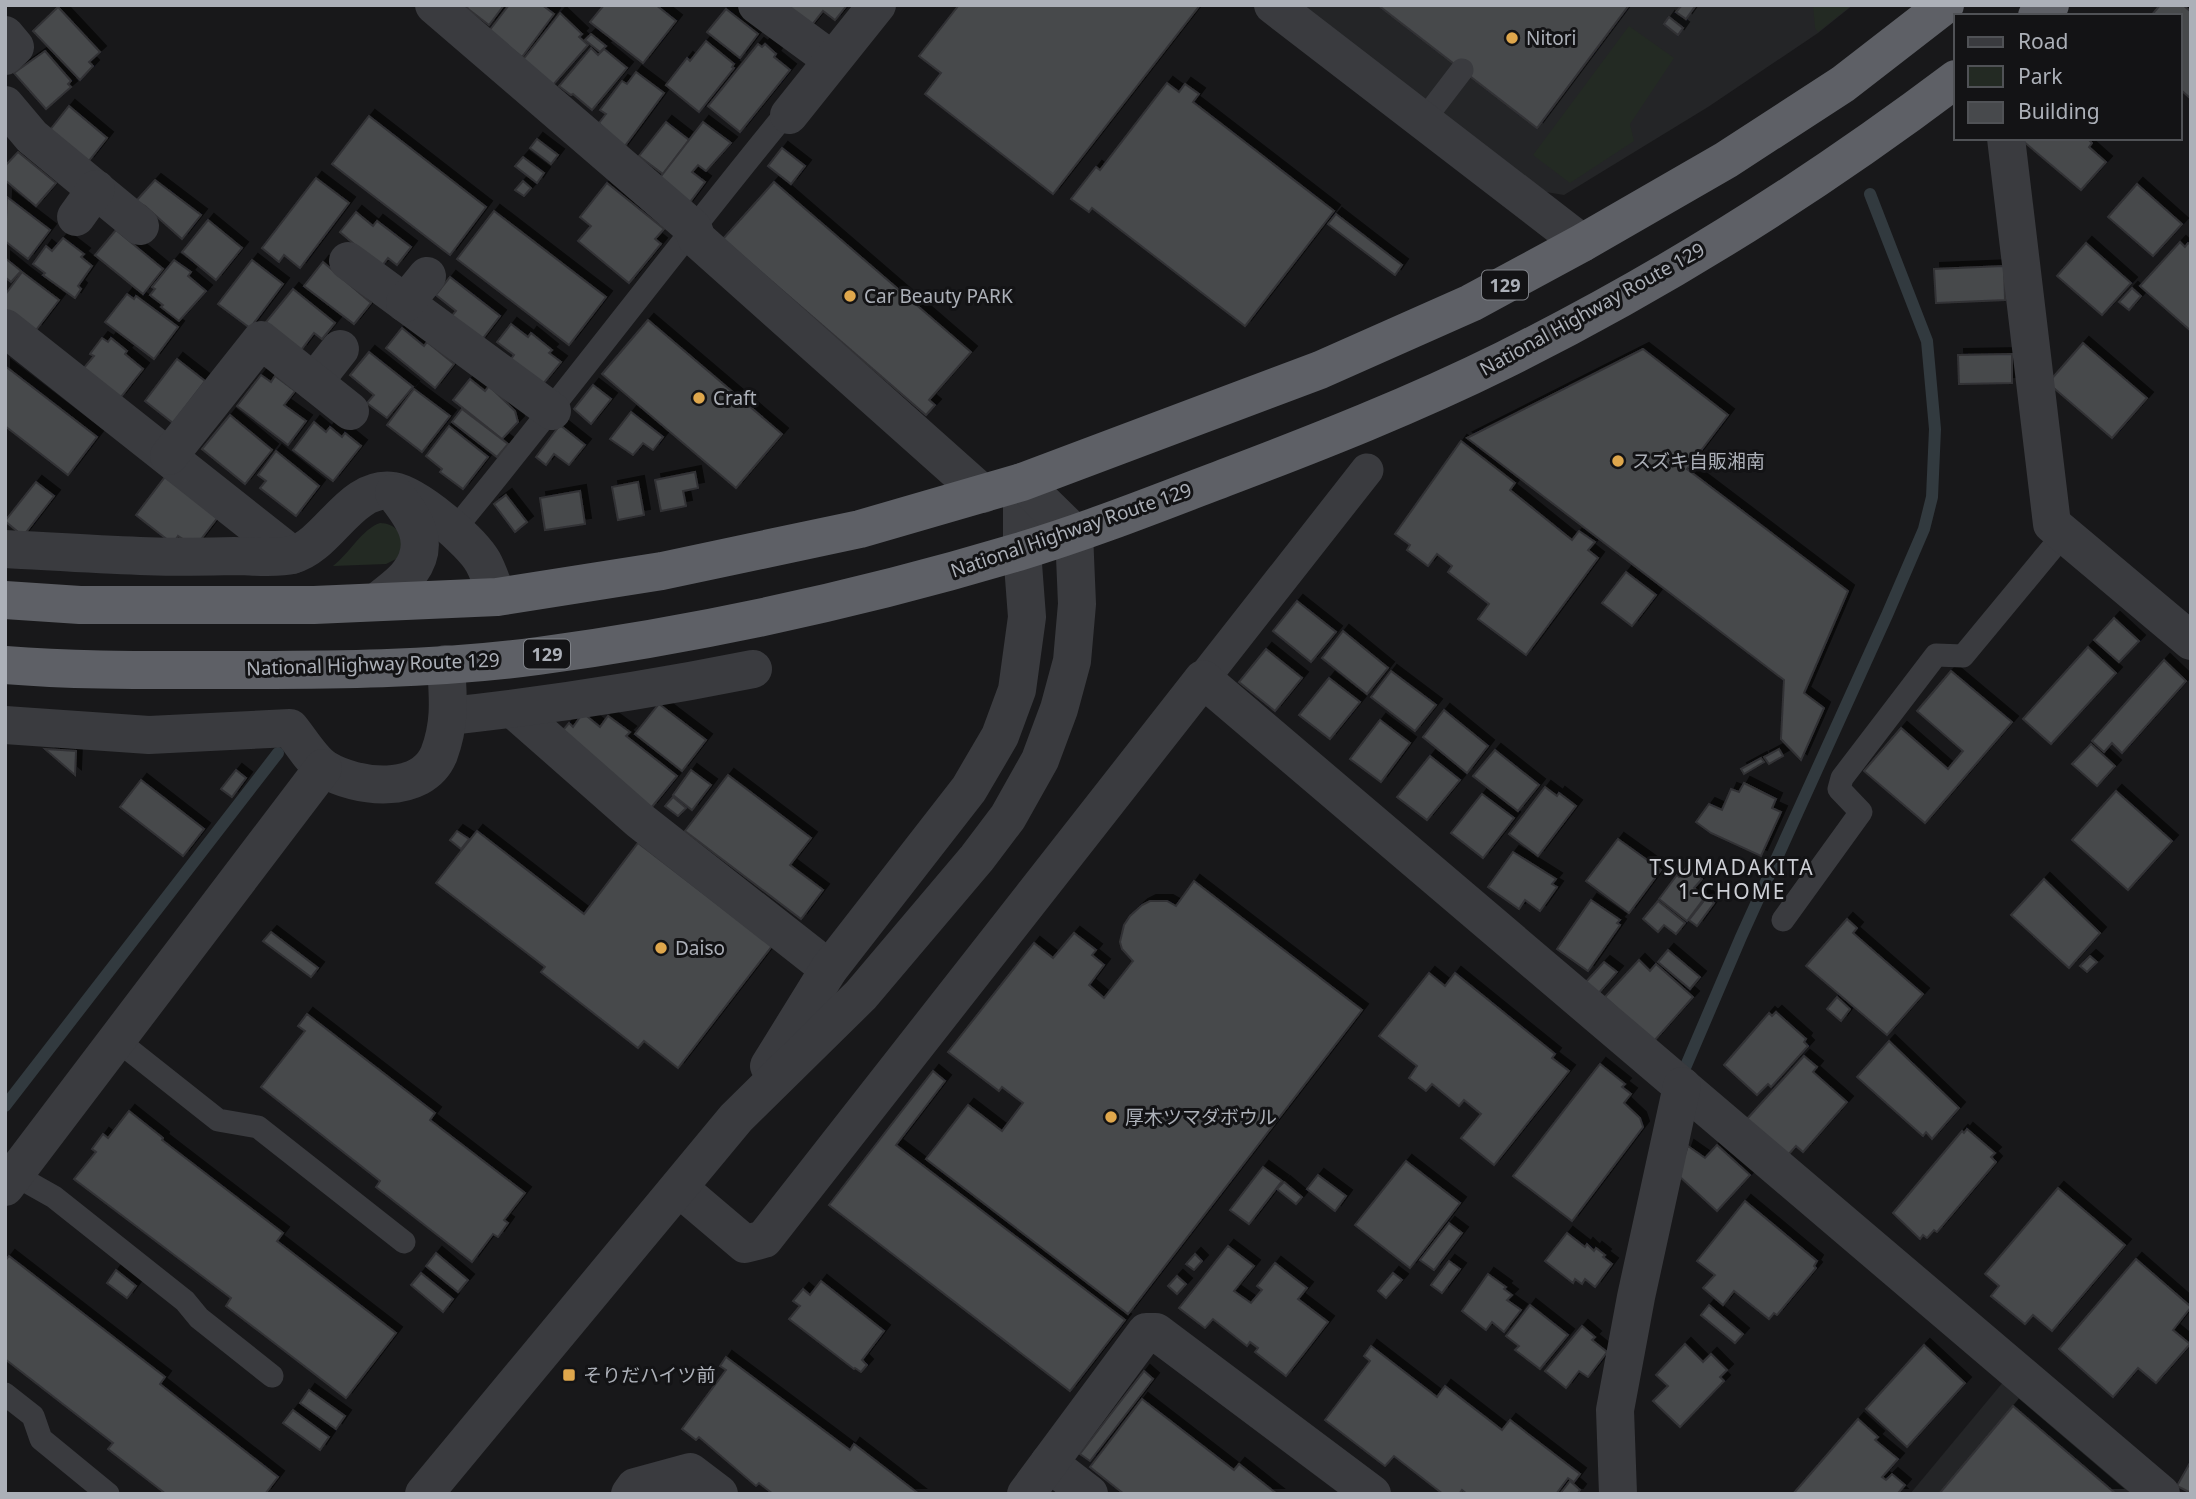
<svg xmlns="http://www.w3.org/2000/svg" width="2196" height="1499" viewBox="0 0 2196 1499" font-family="'Noto Sans','Noto Sans JP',sans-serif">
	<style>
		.built { fill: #242527 }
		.green { fill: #232a23 }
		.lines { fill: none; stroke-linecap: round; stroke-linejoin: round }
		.stream { stroke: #323a3f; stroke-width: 12 }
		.building { fill: #47494c; stroke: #333336; stroke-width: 2; filter: url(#shadow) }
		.service { stroke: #3a3b3f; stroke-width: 23 }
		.pedestrian { stroke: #3a3b3f; stroke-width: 33 }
		.minor { stroke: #3a3b3f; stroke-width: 38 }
		.tertiary { stroke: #3a3b3f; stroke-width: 38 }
		.trunk { stroke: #5e6066; stroke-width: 38 }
		.poi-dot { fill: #dfa74c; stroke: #131315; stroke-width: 2.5 }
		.labels { text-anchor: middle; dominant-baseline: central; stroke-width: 6; stroke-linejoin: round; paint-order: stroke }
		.shield { fill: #131315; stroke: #7e8187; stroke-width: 2 }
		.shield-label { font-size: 18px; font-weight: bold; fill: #acb0b8 }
		.poi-label { font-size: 19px; fill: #acb0b8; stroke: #131315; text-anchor: start }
		.street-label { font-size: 19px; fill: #acb0b8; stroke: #131315 }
		.neighbourhood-label { font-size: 21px; letter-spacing: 2px; fill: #cdcfd5; stroke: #131315 }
	</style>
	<defs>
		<filter id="shadow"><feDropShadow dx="6" dy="-6" stdDeviation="0" flood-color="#0009"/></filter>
	</defs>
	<rect width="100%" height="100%" fill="#18181a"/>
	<g class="built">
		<path d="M1300,5H1853L1818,33L1708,107L1564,195L1546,192Z"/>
		<path d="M2004,1381L2138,1494H1910Z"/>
	</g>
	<g class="green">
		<path d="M1813,5H1852L1818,32L1815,28Z"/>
		<path d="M1629,26L1674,58L1630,124L1634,141L1570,183L1533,155Z"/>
		<path d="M380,523C395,524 398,530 404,542L398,558L386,564L333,566C349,554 362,529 380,523Z"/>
	</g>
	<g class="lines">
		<g class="stream">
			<path d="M1685,1068L1741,937L1887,615L1924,529L1932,497L1935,429L1927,341L1870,194"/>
			<path d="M5,1106L278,753"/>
		</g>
	</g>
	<g class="building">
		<path d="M469,5H504L489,25L467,8Z"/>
		<path d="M509,5H542L554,14L522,57L489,31Z"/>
		<path d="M604,5H656L676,21L643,63L590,22Z"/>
		<path d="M777,5H847L835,20L823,11L807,31Z"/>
		<path d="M959,5H1200L1053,194L925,94L941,73L919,56Z"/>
		<path d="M1378,5H1629L1537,128Z"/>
		<path d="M1682,5H1696L1686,19L1676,12Z"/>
		<path d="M2160,5H2183L2191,12V99L2180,89V16H2151Z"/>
		<path d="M58,7L100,52L89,62L93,66L80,80L33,31Z"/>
		<path d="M726,9L758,34L740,58L707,32Z"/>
		<path d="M560,13L582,34L579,37L588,45L553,85L522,61Z"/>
		<path d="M1669,17L1683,28L1678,35L1664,24Z"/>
		<path d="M591,34L606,46L600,52L585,40Z"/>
		<path d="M706,41L734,64L732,67L734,68L699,112L666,85L687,58L690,61Z"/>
		<path d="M758,44L762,47L765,44L776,54L774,57L790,70L740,132L708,106Z"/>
		<path d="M591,48L598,55L604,49L627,68L592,110L573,94L571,95L559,86Z"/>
		<path d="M45,51L71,81L68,84L71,87L46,109L14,73Z"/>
		<path d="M636,72L664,93L622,150L599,123L606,114L600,110L622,81L627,84Z"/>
		<path d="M1167,83L1179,92L1185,84L1199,94L1193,102L1334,211L1245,326L1092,208L1089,212L1071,199L1096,167L1100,170Z"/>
		<path d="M69,106L107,138L88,162L50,130Z"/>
		<path d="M369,116L486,207L450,255L332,164Z"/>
		<path d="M666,122L689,140L663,174L639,156Z"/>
		<path d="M703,122L731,143L706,171L698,165L692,172L705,182L687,206L659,179Z"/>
		<path d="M2026,138H2087L2092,143L2089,147L2106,162L2081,190L2023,141Z"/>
		<path d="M537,139L558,155L551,164L530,148Z"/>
		<path d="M782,148L805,166L791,184L768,166Z"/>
		<path d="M18,152L56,183L36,206L5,180V166Z"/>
		<path d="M523,157L544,173L537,183L515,166Z"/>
		<path d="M316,178L349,203L300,268L284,255L279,262L262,248Z"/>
		<path d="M155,180L201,215L182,239L145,206L136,201Z"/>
		<path d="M523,181L531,188L524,196L515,190Z"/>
		<path d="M774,182L971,352L929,400L935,405L926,415L723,239Z"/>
		<path d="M607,183L664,229L655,239L661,244L629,283L578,241L591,226L580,217Z"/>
		<path d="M2137,184L2182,224L2153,256L2108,217Z"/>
		<path d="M7,197L50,230L28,259L5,241Z"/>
		<path d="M494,211L606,297L569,345L457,259Z"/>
		<path d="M356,212L373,226L377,221L411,247L397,265L388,258L381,267L340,232Z"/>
		<path d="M1336,214L1402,265L1395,275L1328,224Z"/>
		<path d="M208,220L242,248L216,280L182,252Z"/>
		<path d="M116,230L163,269L143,294L95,255Z"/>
		<path d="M63,238L84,254L81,257L92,266L78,286L81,289L75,298L43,275L45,273L33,264L46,246L52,251Z"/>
		<path d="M2180,242L2185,247L2188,243L2191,245V331L2140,286Z"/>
		<path d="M2086,243L2131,283L2102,315L2057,276Z"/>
		<path d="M5,258L21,271L11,282L5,277Z"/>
		<path d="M174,260L191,272L188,276L206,291L179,321L161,307L163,305L150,295L155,289L152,287Z"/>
		<path d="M252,260L283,284L250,328L218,304Z"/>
		<path d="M323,262L371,303L354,324L304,286Z"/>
		<path d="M2004,266L2005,300L1936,303L1934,269Z"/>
		<path d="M22,272L59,300L36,330L5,311V295Z"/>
		<path d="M450,277L500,316L480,342L450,318L456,311L436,295Z"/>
		<path d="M2132,288L2141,296L2129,310L2119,302Z"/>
		<path d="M293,289L335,323L322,339L314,333L301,350L266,322Z"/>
		<path d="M127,294L134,299L136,296L178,327L154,359L105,322Z"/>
		<path d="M648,320L782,434L736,488L602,374Z"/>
		<path d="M511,324L528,337L531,333L552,350L549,353L561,362L543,384L508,363L514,355L497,342Z"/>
		<path d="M402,328L424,346L427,342L454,364L435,388L386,348Z"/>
		<path d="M102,338L108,342L111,338L127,351L125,354L143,369L120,398L83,369L94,356L90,354Z"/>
		<path d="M2083,343L2147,398L2112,438L2048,383Z"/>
		<path d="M1643,349L1728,415L1687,469L1848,591L1804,693L1824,708L1801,760L1781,739L1784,680L1467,438Z"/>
		<path d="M369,352L413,387L387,418L367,403L374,395L350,375Z"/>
		<path d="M2012,354V383L1959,384L1958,355Z"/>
		<path d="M177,359L205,381L173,423L145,401Z"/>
		<path d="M5,366L97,437L68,475L5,426Z"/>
		<path d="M261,375L271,382L275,376L295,391L284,405L306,421L288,445L237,406Z"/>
		<path d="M470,379L485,391L489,386L515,411L518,422L502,439L453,400Z"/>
		<path d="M593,385L611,399L591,424L574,409Z"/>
		<path d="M414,389L450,416L422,452L387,425Z"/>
		<path d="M462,409L508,444L497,457L452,422Z"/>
		<path d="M631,412L663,437L653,450L643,443L633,455L610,439Z"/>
		<path d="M230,415L272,450L245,484L202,449Z"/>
		<path d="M314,422L326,432L330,427L342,437L345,433L361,446L333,481L293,450Z"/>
		<path d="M560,425L585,445L569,465L554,454L546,465L536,457Z"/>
		<path d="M449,426L488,457L463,489L440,472L442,469L426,456Z"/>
		<path d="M1461,441L1515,483L1510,490L1572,540L1579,531L1595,542L1588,550L1598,558L1526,655L1478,619L1489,604L1448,572L1452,566L1437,554L1428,566L1407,550L1410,545L1395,534Z"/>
		<path d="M276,451L319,486L296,516L260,488L266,481L258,475Z"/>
		<path d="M695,472L698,488L683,491L686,506L661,511L655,480Z"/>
		<path d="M165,477L218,517L198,543H189L178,536L173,544L136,515Z"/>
		<path d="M36,482L54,496L23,536L5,521Z"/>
		<path d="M638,482L644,515L618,520L612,487Z"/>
		<path d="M580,491L585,524L545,530L540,498Z"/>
		<path d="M506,495L527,522L515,532L494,504Z"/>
		<path d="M1626,572L1656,595L1632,626L1602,603Z"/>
		<path d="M1297,601L1336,632L1311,662L1273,631Z"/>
		<path d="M2114,618L2139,641L2119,662L2094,640Z"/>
		<path d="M1343,631L1388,668L1367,694L1322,658Z"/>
		<path d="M2088,647L2116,673L2051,744L2023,719Z"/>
		<path d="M1266,649L1302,678L1275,711L1239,682Z"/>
		<path d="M2164,660L2186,681L2122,753L2112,743L2104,752L2092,741Z"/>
		<path d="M1391,671L1436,705L1415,731L1371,697Z"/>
		<path d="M1951,671L2012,722L1925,823L1864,771L1901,728L1948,769L1963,751L1917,711Z"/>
		<path d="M1329,678L1360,702L1330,739L1299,715Z"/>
		<path d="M659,704L706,740L682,771L635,734Z"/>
		<path d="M1444,710L1488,746L1467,773L1423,737Z"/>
		<path d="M583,713L600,727L608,716L630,732L626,736L677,776L651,808L559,735L569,723L573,727Z"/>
		<path d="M1380,720L1410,743L1381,782L1350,759Z"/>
		<path d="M2091,744L2115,766L2097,786L2072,764Z"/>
		<path d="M45,749L76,751L75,775Z"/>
		<path d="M1779,749L1783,756L1769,764L1764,757Z"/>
		<path d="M1495,750L1539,785L1518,811L1473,776Z"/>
		<path d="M1430,756L1460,780L1427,820L1397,797Z"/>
		<path d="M1761,758L1764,762L1744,774L1741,769Z"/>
		<path d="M236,770L246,778L232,797L221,789Z"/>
		<path d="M691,770L711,785L692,810L673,795Z"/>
		<path d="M728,775L811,838L790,865L823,890L801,919L685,831Z"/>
		<path d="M141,780L204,829L183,856L120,807Z"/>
		<path d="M1744,783L1776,799L1772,808L1781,812L1761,856L1711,833L1696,822L1709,804L1722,810L1731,789L1739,792Z"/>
		<path d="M1545,787L1557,796L1559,793L1576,806L1538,856L1509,834Z"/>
		<path d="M2116,791L2172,841L2128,890L2072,840Z"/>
		<path d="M1482,794L1514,818L1483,858L1451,833Z"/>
		<path d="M673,797L686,808L678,816L665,806Z"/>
		<path d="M457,831L469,839L461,849L450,840Z"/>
		<path d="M477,831L584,914L638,843L772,946L678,1068L644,1041L638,1048L541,972L545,967L436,883Z"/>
		<path d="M1618,839L1661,870L1629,913L1586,881Z"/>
		<path d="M1513,852L1556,879L1552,884L1557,887L1540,911L1525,900L1519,909L1488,887Z"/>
		<path d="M1687,867L1702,879L1694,888L1705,897L1687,921L1659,899L1677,875L1679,877Z"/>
		<path d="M2044,879L2100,933L2069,968L2011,915Z"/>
		<path d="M1194,881L1362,1010L1128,1314L926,1159L968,1105L1002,1131L1023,1103L1002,1087L999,1091L948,1052L1034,943L1053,958L1074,933L1096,950L1092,955L1104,965L1089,985L1104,998L1133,961L1122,949L1120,942L1124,925L1130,916L1142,905L1150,901H1167L1176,906Z"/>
		<path d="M1707,897L1714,903L1697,926L1689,920Z"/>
		<path d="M1591,900L1620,920L1617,923L1620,925L1588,971L1557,949Z"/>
		<path d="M1658,901L1685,923L1676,934L1664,925L1658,932L1643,919Z"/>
		<path d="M1847,919L1857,928L1853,933L1923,994L1887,1035L1806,966Z"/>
		<path d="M271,932L318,968L311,977L263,941Z"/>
		<path d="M1668,950L1700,977L1690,989L1658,962Z"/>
		<path d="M2090,956L2097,962L2087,972L2080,966Z"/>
		<path d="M1639,960L1650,971L1656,964L1693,997L1653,1042L1605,997Z"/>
		<path d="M1604,962L1617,972L1597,995L1584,984Z"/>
		<path d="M1429,973L1445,986L1455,973L1555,1054L1552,1058L1569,1071L1494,1165L1461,1138L1481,1114L1464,1100L1459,1106L1432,1084L1426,1091L1409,1078L1417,1066L1379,1036Z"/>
		<path d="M1837,997L1850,1009L1841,1021L1827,1009Z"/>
		<path d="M1776,1012L1806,1039L1804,1042L1808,1046L1771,1087L1768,1084L1757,1095L1724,1065L1769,1013L1772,1016Z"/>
		<path d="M307,1014L435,1113L430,1120L525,1193L504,1220L508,1223L498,1237L493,1234L472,1262L376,1187L380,1181L261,1087L305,1031L298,1026Z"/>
		<path d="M1889,1041L1959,1108L1932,1139L1926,1132L1923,1136L1857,1077Z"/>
		<path d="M1804,1056L1817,1067L1813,1072L1847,1102L1803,1152L1796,1146L1787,1156L1746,1120Z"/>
		<path d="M1600,1064L1625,1084L1622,1087L1631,1094L1624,1103L1640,1118L1643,1127L1572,1221L1513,1176Z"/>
		<path d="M933,1071L945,1081L896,1145L1125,1320L1070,1391L829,1205Z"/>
		<path d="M129,1111L163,1138L162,1140L283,1233L277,1241L396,1333L346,1398L226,1306L231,1298L74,1179L96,1152L92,1149L103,1134L108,1138Z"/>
		<path d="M1967,1129L1995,1153L1991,1157L1996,1162L1937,1232L1934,1230L1927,1238L1923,1235L1920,1239L1893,1213L1962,1131L1964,1133Z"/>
		<path d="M1717,1145L1750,1175L1717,1211L1678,1175L1688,1146L1705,1158Z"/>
		<path d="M1406,1161L1460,1203L1410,1268L1355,1225Z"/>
		<path d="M1263,1167L1282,1181L1249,1224L1230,1210Z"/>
		<path d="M1318,1175L1346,1196L1335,1211L1307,1189Z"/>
		<path d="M1284,1182L1302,1197L1296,1204L1277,1189Z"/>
		<path d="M2058,1188L2125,1245L2052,1331L2033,1315L2025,1324L1991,1296L1999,1286L1985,1274Z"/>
		<path d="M1745,1201L1817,1261L1814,1266L1816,1268L1777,1315L1774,1313L1769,1319L1734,1291L1723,1305L1703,1288L1715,1275L1697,1261Z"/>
		<path d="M1449,1223L1462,1233L1434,1270L1420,1260Z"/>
		<path d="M1567,1233L1585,1247L1587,1244L1594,1251L1596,1248L1605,1255L1603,1257L1612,1264L1595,1287L1585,1279L1582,1284L1575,1279L1573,1283L1545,1261Z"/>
		<path d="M1228,1246L1254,1266L1234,1291L1251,1303L1262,1290L1257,1286L1275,1263L1307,1288L1298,1299L1328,1322L1286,1376L1255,1352L1258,1348L1250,1342L1247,1346L1213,1319L1205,1328L1179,1308Z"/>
		<path d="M436,1253L468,1280L458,1292L426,1266Z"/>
		<path d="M1195,1254L1202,1261L1194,1270L1186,1264Z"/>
		<path d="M9,1256L165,1377L160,1384L278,1477L265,1494H166L108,1449L113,1443L5,1359V1261Z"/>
		<path d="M2136,1259L2191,1307L2173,1330L2190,1344L2156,1383L2138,1368L2113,1397L2059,1349Z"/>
		<path d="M1449,1261L1460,1269L1442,1293L1431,1285Z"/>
		<path d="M116,1270L136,1286L127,1298L107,1283Z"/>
		<path d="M421,1273L453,1299L443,1312L411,1285Z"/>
		<path d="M1393,1273L1402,1280L1386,1298L1378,1291Z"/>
		<path d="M1488,1274L1506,1287L1504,1289L1512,1295L1507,1300L1521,1310L1504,1332L1492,1322L1486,1330L1462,1311Z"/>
		<path d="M1177,1276L1186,1284L1177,1294L1168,1286Z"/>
		<path d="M821,1281L884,1331L862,1360L867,1365L861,1372L855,1368L854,1369L789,1319L800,1306L793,1301L803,1289L810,1295Z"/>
		<path d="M1530,1305L1568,1335L1540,1369L1515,1350L1519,1346L1506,1336Z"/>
		<path d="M1709,1305L1743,1334L1735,1343L1701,1315Z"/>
		<path d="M1582,1326L1595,1337L1592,1340L1607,1352L1588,1377L1579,1371L1566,1388L1545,1371Z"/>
		<path d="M1685,1344L1703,1362L1711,1354L1727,1370L1720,1377L1724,1381L1680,1427L1653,1401L1668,1386L1656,1375Z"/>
		<path d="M1924,1345L1965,1383L1907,1447L1866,1409Z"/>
		<path d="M1371,1346L1437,1397L1445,1386L1502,1430L1510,1420L1580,1474L1574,1482L1568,1478L1556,1494H1467L1462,1490L1459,1494H1443L1394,1456L1385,1466L1325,1420L1370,1361L1364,1356Z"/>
		<path d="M726,1357L850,1450L854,1444L919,1494H773L759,1483L756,1486L699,1437L696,1440L682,1429L726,1370L720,1366Z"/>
		<path d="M1144,1371L1153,1379L1090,1461L1080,1454Z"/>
		<path d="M309,1390L345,1416L336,1429L300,1403Z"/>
		<path d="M1142,1399L1234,1470L1239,1464L1277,1494H1124L1090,1467Z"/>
		<path d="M2013,1406L2116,1494H1939Z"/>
		<path d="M293,1410L329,1437L320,1450L283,1423Z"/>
		<path d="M1858,1419L1878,1437L1875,1440L1898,1459L1882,1477L1886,1480L1892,1474L1905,1485L1899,1492L1901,1494H1793Z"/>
		<path d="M2191,1461V1493L2177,1486Z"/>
		<path d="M1570,1481L1580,1490L1577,1494H1560Z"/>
	</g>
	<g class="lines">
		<g class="service">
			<path d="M1423,121L1462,70"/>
			<path d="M454,530C564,396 668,258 778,123L789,115"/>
			<path d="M1783,920L1861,812L1839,789L1842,778L1936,655L1963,656L2064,534"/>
			<path d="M117,1040L218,1120L258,1127L404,1242"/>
			<path d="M15,1175L54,1197L185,1301L199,1318L272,1376"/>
			<path d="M5,1394L33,1416L41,1439L108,1494"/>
		</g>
		<path class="pedestrian" d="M1203,679L1367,470"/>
		<g class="minor">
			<path d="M434,5L693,228L697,239L983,494"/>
			<path d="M757,5L832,60"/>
			<path d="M1273,5L1582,243"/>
			<path d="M5,35L15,47L5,56"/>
			<path d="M5,105L32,137L140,226"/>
			<path d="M789,115L877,5"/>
			<path d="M2006,138L2052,524L2191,641"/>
			<path d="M76,217L96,189"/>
			<path d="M348,261L552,411"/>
			<path d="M405,303L427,276"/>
			<path d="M5,328L292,555"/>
			<path d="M314,382L340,349"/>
			<path d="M169,456L261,340L350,411"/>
			<path d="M5,549C81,553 157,559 234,556C251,556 276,559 292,555C329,545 350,485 393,491C417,495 471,541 483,562C489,573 493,586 497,597"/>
			<path d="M377,602C387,593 402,584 410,572C432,542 413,517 394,493"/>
			<path d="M513,709L639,820L829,969"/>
			<path d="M449,716C551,705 653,689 753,669"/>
			<path d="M5,725L149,735L290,728C300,740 312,761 325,769C356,788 422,796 439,754C451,722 448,697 446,664"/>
			<path d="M5,1187L323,768"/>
			<path d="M679,1188L745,1244L764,1239L1203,679L2161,1494"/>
			<path d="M1049,1463L1089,1494"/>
			<path d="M630,1494L635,1487L690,1472L719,1494"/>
			<path d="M1026,1494L1146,1332H1156L1372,1494"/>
			<path d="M1618,1494L1615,1410L1636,1297L1682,1086"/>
		</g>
		<g class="tertiary">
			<path d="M769,1066L829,969L969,789L1000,736L1017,690L1027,617L1022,551V482"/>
			<path d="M424,1494L736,1118L861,995L977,858L1008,817L1040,760L1059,709L1072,661L1077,604L1074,533L1022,482"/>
		</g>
		<g class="trunk">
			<path d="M2037,16L2050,5"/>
			<path d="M5,600L80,605H314L497,597L662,571L860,529L1022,482L1320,370L1471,303L1582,243L1726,160L1843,84L1945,5"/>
			<path d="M5,665C78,671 151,670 225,670C329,670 435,670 538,656C700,634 861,599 1018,552C1088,531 1156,504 1224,478C1319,442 1413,405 1504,360C1663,281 1814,186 1956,79"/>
		</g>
	</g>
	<g class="poi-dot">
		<circle cx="1512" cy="38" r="7"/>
		<circle cx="850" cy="296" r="7"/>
		<circle cx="699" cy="398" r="7"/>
		<circle cx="1618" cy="461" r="7"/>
		<circle cx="661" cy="948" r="7"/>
		<circle cx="1111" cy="1117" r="7"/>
		<rect x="562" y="1368" width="14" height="14" rx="3.5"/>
	</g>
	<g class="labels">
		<g class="shield">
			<rect x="1482" y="270.5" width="46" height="29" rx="5"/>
			<rect x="524" y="639.5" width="46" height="29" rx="5"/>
		</g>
		<g class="shield-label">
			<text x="1505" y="285">129</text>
			<text x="547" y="654">129</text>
		</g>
		<g class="poi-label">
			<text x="1526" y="38">Nitori</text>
			<text x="864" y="296">Car Beauty PARK</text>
			<text x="713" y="398">Craft</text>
			<text x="1632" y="461">スズキ自販湘南</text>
			<text x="675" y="948">Daiso</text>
			<text x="1125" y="1117">厚木ツマダボウル</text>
			<text x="583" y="1375">そりだハイツ前</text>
		</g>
		<g class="street-label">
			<text transform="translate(1592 309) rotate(-29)">National Highway Route 129</text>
			<text transform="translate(1071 530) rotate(-19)">National Highway Route 129</text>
			<text transform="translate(373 664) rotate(-2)">National Highway Route 129</text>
		</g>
		<g class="neighbourhood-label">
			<text x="1732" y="867">TSUMADAKITA<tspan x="1732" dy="24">1-CHOME</tspan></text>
		</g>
	</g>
	<rect width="2196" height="1499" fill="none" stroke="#acb0b8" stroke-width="14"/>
	<rect x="1954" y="14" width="228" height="126" fill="#131315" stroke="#505256" stroke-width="2"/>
	<rect x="1968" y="37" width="35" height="10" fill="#3a3b3f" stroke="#505256" stroke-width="2"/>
	<text x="2018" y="49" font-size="21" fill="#acb0b8">Road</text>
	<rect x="1968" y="66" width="35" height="21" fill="#232a23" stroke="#505256" stroke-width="2"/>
	<text x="2018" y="84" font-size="21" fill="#acb0b8">Park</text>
	<rect x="1968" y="102" width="35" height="21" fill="#47494c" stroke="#505256" stroke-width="2"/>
	<text x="2018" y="119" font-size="21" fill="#acb0b8">Building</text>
</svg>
